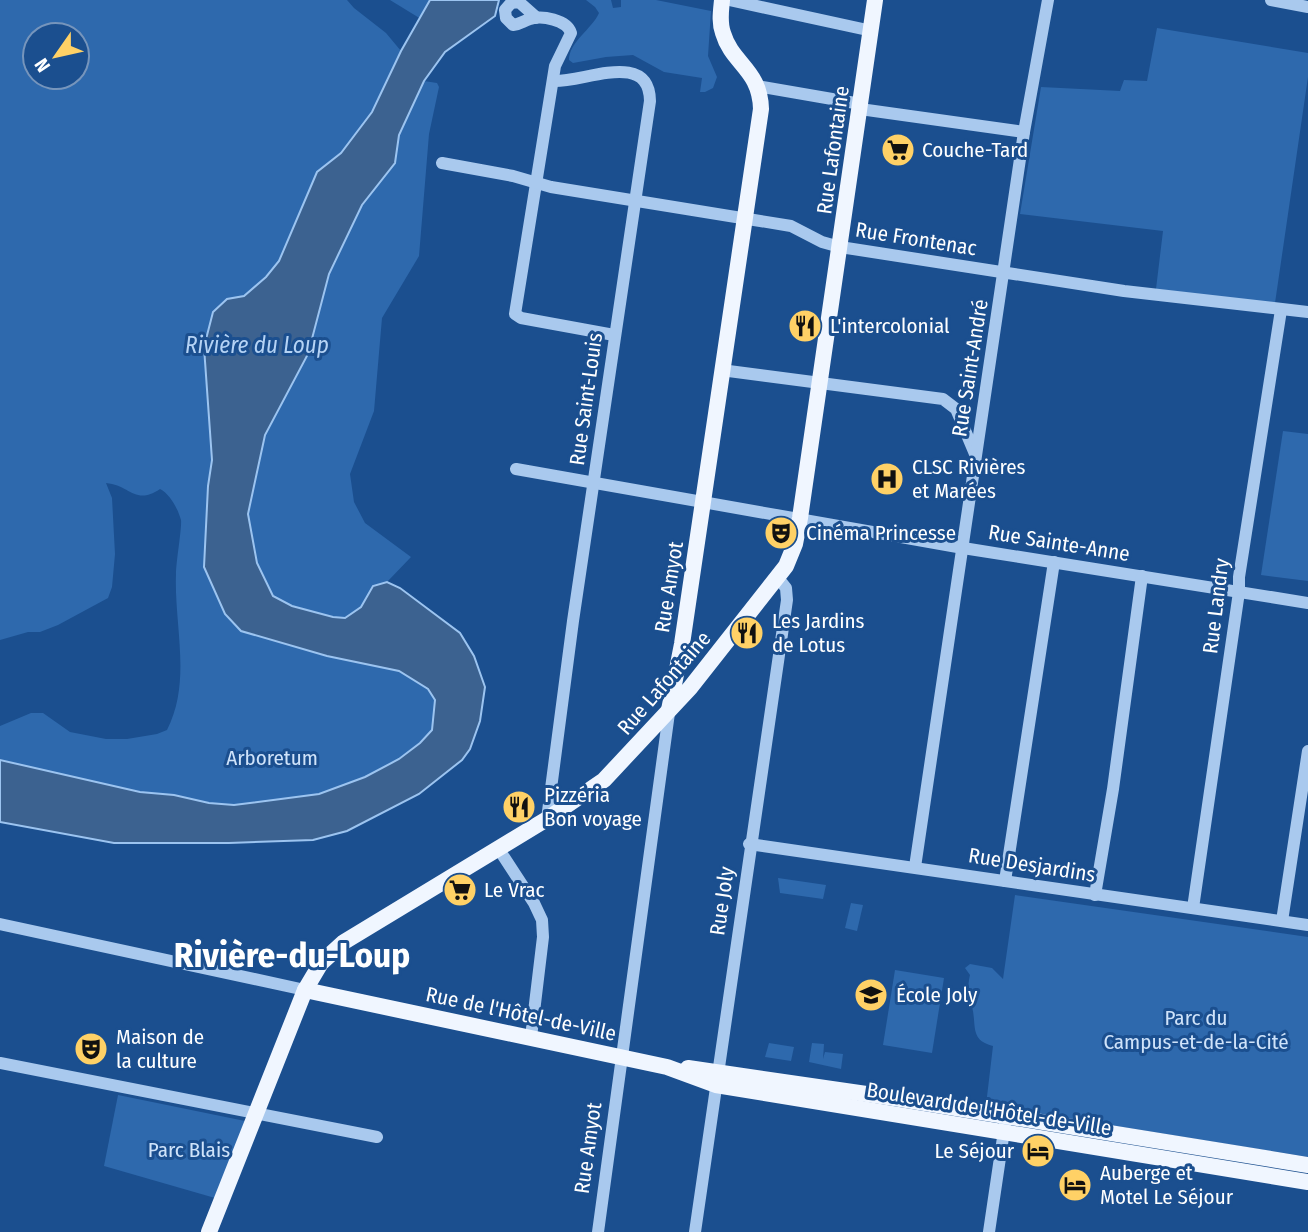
<svg xmlns="http://www.w3.org/2000/svg" width="1308" height="1232" viewBox="0 0 1308 1232" font-family="'Fira Sans Condensed',sans-serif">
	<style>
		.green { fill: #2e69ad; fill-rule: evenodd }
		.water { fill: #3c6290; stroke: #9cc4f0; stroke-width: 2 }
		.lines { fill: none; stroke-linecap: round; stroke-linejoin: round }
		.minor { stroke: #a9c9ee; stroke-width: 12 }
		.major { stroke: #f0f6ff; stroke-width: 16 }
		.labels { text-anchor: middle; dominant-baseline: central; stroke-width: 6; stroke-linejoin: round; paint-order: stroke }
		.street-label { font-size: 21px; fill: #fff; stroke: #1b4f8f }
		.poi-label { font-size: 21px; fill: #fff; stroke: #1b4f8f; text-anchor: start }
		.park-label { font-size: 21px; fill: #cfe3fa; stroke: #1b4f8f }
		.water-label { font-size: 23px; font-style: italic; fill: #b5d3f5; stroke: #1b4f8f }
		.town-label { font-size: 35px; font-weight: bold; fill: #fff; stroke: #1b4f8f }
	</style>
	<rect width="100%" height="100%" fill="#1b4f8f"/>
	<g class="green">
		<path d="M0,0H347L354,8L386,33L401,51L372,112L341,153L317,172L279,261L266,277L244,296L227,299L204,347L212,460L208,486L204,567L327,656L399,671L428,689L435,699L432,730L420,743L399,759L365,777L319,794L234,805L209,803L174,795L140,792L0,760V726L31,713H43L70,732L106,739H127L157,734L167,730C192,681 174,626 176,574C176,562 182,528 181,520C178,509 170,494 160,489C135,506 130,485 106,483L112,498L115,554L112,587L108,598L58,625L40,632H28L0,640ZM35,35H77V77H35Z"/>
		<path d="M390,0H430L421,19Z"/>
		<path d="M586,0H611L613,8L621,7V0H656L711,11L708,56L717,77L713,88L705,92H700L702,78L664,72L633,55L606,57L573,63L569,60C569,42 592,29 599,13L595,7Z"/>
		<path d="M1157,28L1308,53V77L1275,303L1156,289L1163,231L1020,214L1041,87L1120,91L1124,80L1147,81Z"/>
		<path d="M424,81L437,83L439,87L429,134L419,256L382,318L374,411L350,474L354,502L365,523L411,557L387,582L373,586L361,607L345,618L333,617L292,606L273,596L257,563L248,514L265,435L308,354L329,274L362,205L395,163L399,135Z"/>
		<path d="M1283,431L1308,434V581L1261,575Z"/>
		<path d="M778,878L826,885L823,899L780,893Z"/>
		<path d="M1015,895L1308,937V1157L986,1105L993,1046C969,1040 977,1025 972,1007C971,1004 968,1000 966,997C969,989 968,982 970,975L965,968L970,964L992,968L1003,979Z"/>
		<path d="M851,903L863,905L857,931L845,928Z"/>
		<path d="M895,970L944,978L932,1053L883,1045Z"/>
		<path d="M769,1043L794,1047L791,1061L765,1057Z"/>
		<path d="M812,1043L824,1044L823,1059L825,1052L843,1054L841,1069L809,1062Z"/>
		<path d="M118,1095L245,1121L215,1198L104,1166Z"/>
	</g>
	<path class="water" d="M430,0H499L495,16L445,52L424,81L399,135L395,163L362,205L329,274L308,354L265,435L248,514L257,563L273,596L292,606L333,617L345,618L361,607L373,586L387,582L400,588L460,633L474,656L485,687L480,721L470,749L462,760L419,794L347,831L313,840L229,843H114L0,822V760L140,792L174,795L209,803L234,805L319,794L365,777L399,759L420,743L432,730L435,700L428,689L399,671L327,656L241,631L225,614L204,567L208,486L212,460L204,347L213,312L227,299L244,296L266,277L279,261L317,172L341,153L372,112L401,51Z"/>
	<g class="lines">
		<g class="minor">
			<path d="M729,0L872,31"/>
			<path d="M1271,0L1308,7"/>
			<path d="M537,18L519,2L511,3L505,10L506,18L513,25C521,24 523,21 530,19C542,15 567,20 571,33L555,66L515,314L521,318L614,335"/>
			<path d="M757,86L861,104"/>
			<path d="M860,109L1024,132"/>
			<path d="M442,163L513,176L551,187L791,226L822,242L840,247L1124,291L1308,312"/>
			<path d="M721,370L943,399L956,409L975,454"/>
			<path d="M516,469L963,548L1308,603"/>
			<path d="M547,819L573,621L650,101C649,50 585,82 554,81"/>
			<path d="M749,844L1308,925"/>
			<path d="M498,848L534,903L542,920L543,937L531,1037"/>
			<path d="M915,867L1024,132L1048,0"/>
			<path d="M1005,881L1054,562"/>
			<path d="M1095,895L1113,789L1142,576"/>
			<path d="M1193,908L1239,592V577L1281,310"/>
			<path d="M1282,921L1308,751"/>
			<path d="M0,924L305,990"/>
			<path d="M0,1063L377,1137"/>
			<path d="M598,1232L669,713"/>
			<path d="M695,1232L787,600L786,588L778,578"/>
			<path d="M989,1232L1005,1124"/>
		</g>
		<g class="major">
			<path d="M669,710L682,644L761,109C760,69 732,64 723,33C719,22 721,11 722,0"/>
			<path d="M305,990L667,1067L716,1085L1308,1182"/>
			<path d="M688,1068L894,1098L1308,1165"/>
			<path d="M209,1232L305,990L321,963L344,942L547,819L604,780L690,688L786,566L795,544L800,518L875,0"/>
		</g>
	</g>
	<defs>
		<symbol id="supermarket-disc" viewBox="-11 -11 22 22"><circle r="9.5" fill="#ffd166" stroke="#1b4f8f"/><path d="M-6-5.5h2.5l.6 2H6L4.5 2H-2.5L-4.4-4H-6ZM-1.5 3.2a1.3 1.3 0 1 0 .1 0ZM3 3.2a1.3 1.3 0 1 0 .1 0Z" fill="#111"/></symbol>
		<symbol id="restaurant-disc" viewBox="-11 -11 22 22"><circle r="9.5" fill="#ffd166" stroke="#1b4f8f"/><path d="M-5-6h1v4h1v-4h1v4h1v-4h1v5L-1.5 .5V6h-2V.5L-5-1ZM5-6V6H3V1.5H1.5Q1.5-4 5-6Z" fill="#111"/></symbol>
		<symbol id="hospital-disc" viewBox="-11 -11 22 22"><circle r="9.5" fill="#ffd166" stroke="#1b4f8f"/><path d="M-5-5h3v3.5h4V-5h3V5h-3V1.5h-4V5h-3Z" fill="#111"/></symbol>
		<symbol id="theatre-disc" viewBox="-11 -11 22 22"><circle r="9.5" fill="#ffd166" stroke="#1b4f8f"/><path d="M-5-5.5Q0-4 5-5.5V0Q5 5 0 6Q-5 5-5 0ZM-3.3-2.5H-1v1.5H-3.3ZM1-2.5H3.3v1.5H1ZM-2.8 1Q0 5.5 2.8 1Z" fill="#111"/></symbol>
		<symbol id="school-disc" viewBox="-11 -11 22 22"><circle r="9.5" fill="#ffd166" stroke="#1b4f8f"/><path d="M0-5L7-2L0 1L-7-2ZM-4 1L0 2.5L4 1V4Q0 6-4 4Z" fill="#111"/></symbol>
		<symbol id="hotel-disc" viewBox="-11 -11 22 22"><circle r="9.5" fill="#ffd166" stroke="#1b4f8f"/><path d="M-6-4.5h1.5V1H6V5H4.5V3h-9V5H-6ZM-4 0a1.8 1.8 0 1 1 3.6 0ZM.5 0V-2.5h3Q6-2.5 6 0Z" fill="#111"/></symbol>
	</defs>
	<g fill-rule="evenodd">
		<use href="#supermarket-disc" x="879" y="131" width="38" height="38"/>
		<use href="#restaurant-disc" x="786" y="307" width="38" height="38"/>
		<use href="#hospital-disc" x="868" y="460" width="38" height="38"/>
		<use href="#theatre-disc" x="762" y="514" width="38" height="38"/>
		<use href="#restaurant-disc" x="728" y="614" width="38" height="38"/>
		<use href="#restaurant-disc" x="500" y="788" width="38" height="38"/>
		<use href="#supermarket-disc" x="441" y="871" width="38" height="38"/>
		<use href="#school-disc" x="852" y="976" width="38" height="38"/>
		<use href="#theatre-disc" x="72" y="1030" width="38" height="38"/>
		<use href="#hotel-disc" x="1019" y="1132" width="38" height="38"/>
		<use href="#hotel-disc" x="1056" y="1166" width="38" height="38"/>
	</g>
	<g class="labels">
		<g class="street-label">
			<text transform="translate(833 150) rotate(-82)">Rue Lafontaine</text>
			<text transform="translate(916 239) rotate(9)">Rue Frontenac</text>
			<text transform="translate(970 368) rotate(-81)">Rue Saint-André</text>
			<text transform="translate(586 399) rotate(-82)">Rue Saint-Louis</text>
			<text transform="translate(1059 543) rotate(9)">Rue Sainte-Anne</text>
			<text transform="translate(669 587) rotate(-81)">Rue Amyot</text>
			<text transform="translate(1216 606) rotate(-83)">Rue Landry</text>
			<text transform="translate(664 683) rotate(-49)">Rue Lafontaine</text>
			<text transform="translate(1032 865) rotate(9)">Rue Desjardins</text>
			<text transform="translate(722 901) rotate(-82)">Rue Joly</text>
			<text transform="translate(521 1014) rotate(12)">Rue de l'Hôtel-de-Ville</text>
			<text transform="translate(989 1109) rotate(9)">Boulevard de l'Hôtel-de-Ville</text>
			<text transform="translate(588 1148) rotate(-82)">Rue Amyot</text>
		</g>
		<g class="poi-label">
			<text x="922" y="150">Couche-Tard</text>
			<text x="830" y="326">L'intercolonial</text>
			<text x="912" y="467">CLSC Rivières<tspan x="912" dy="24">et Marées</tspan></text>
			<text x="806" y="533">Cinéma Princesse</text>
			<text x="772" y="621">Les Jardins<tspan x="772" dy="24">de Lotus</tspan></text>
			<text x="544" y="795">Pizzéria<tspan x="544" dy="24">Bon voyage</tspan></text>
			<text x="484" y="890">Le Vrac</text>
			<text x="896" y="995">École Joly</text>
			<text x="116" y="1037">Maison de<tspan x="116" dy="24">la culture</tspan></text>
			<text x="1014" y="1151" text-anchor="end">Le Séjour</text>
			<text x="1100" y="1173">Auberge et<tspan x="1100" dy="24">Motel Le Séjour</tspan></text>
		</g>
		<g class="park-label">
			<text x="272" y="758">Arboretum</text>
			<text x="1196" y="1018">Parc du<tspan x="1196" dy="24">Campus-et-de-la-Cité</tspan></text>
			<text x="189" y="1150">Parc Blais</text>
		</g>
		<g class="water-label">
			<text x="257" y="345">Rivière du Loup</text>
		</g>
		<g class="town-label">
			<text x="292" y="955">Rivière-du-Loup</text>
		</g>
	</g>
	<g transform="translate(56 56) rotate(236)"><circle r="33" fill="#1b4f8f" stroke="#7695bc" stroke-width="2"/>
	<path d="M0-5L12 26L0 18L-12 26Z" fill="#ffd166"/>
	<text y="-10" font-size="19" font-weight="bold" text-anchor="middle" fill="#ffffff">N</text>
	</g>
</svg>
